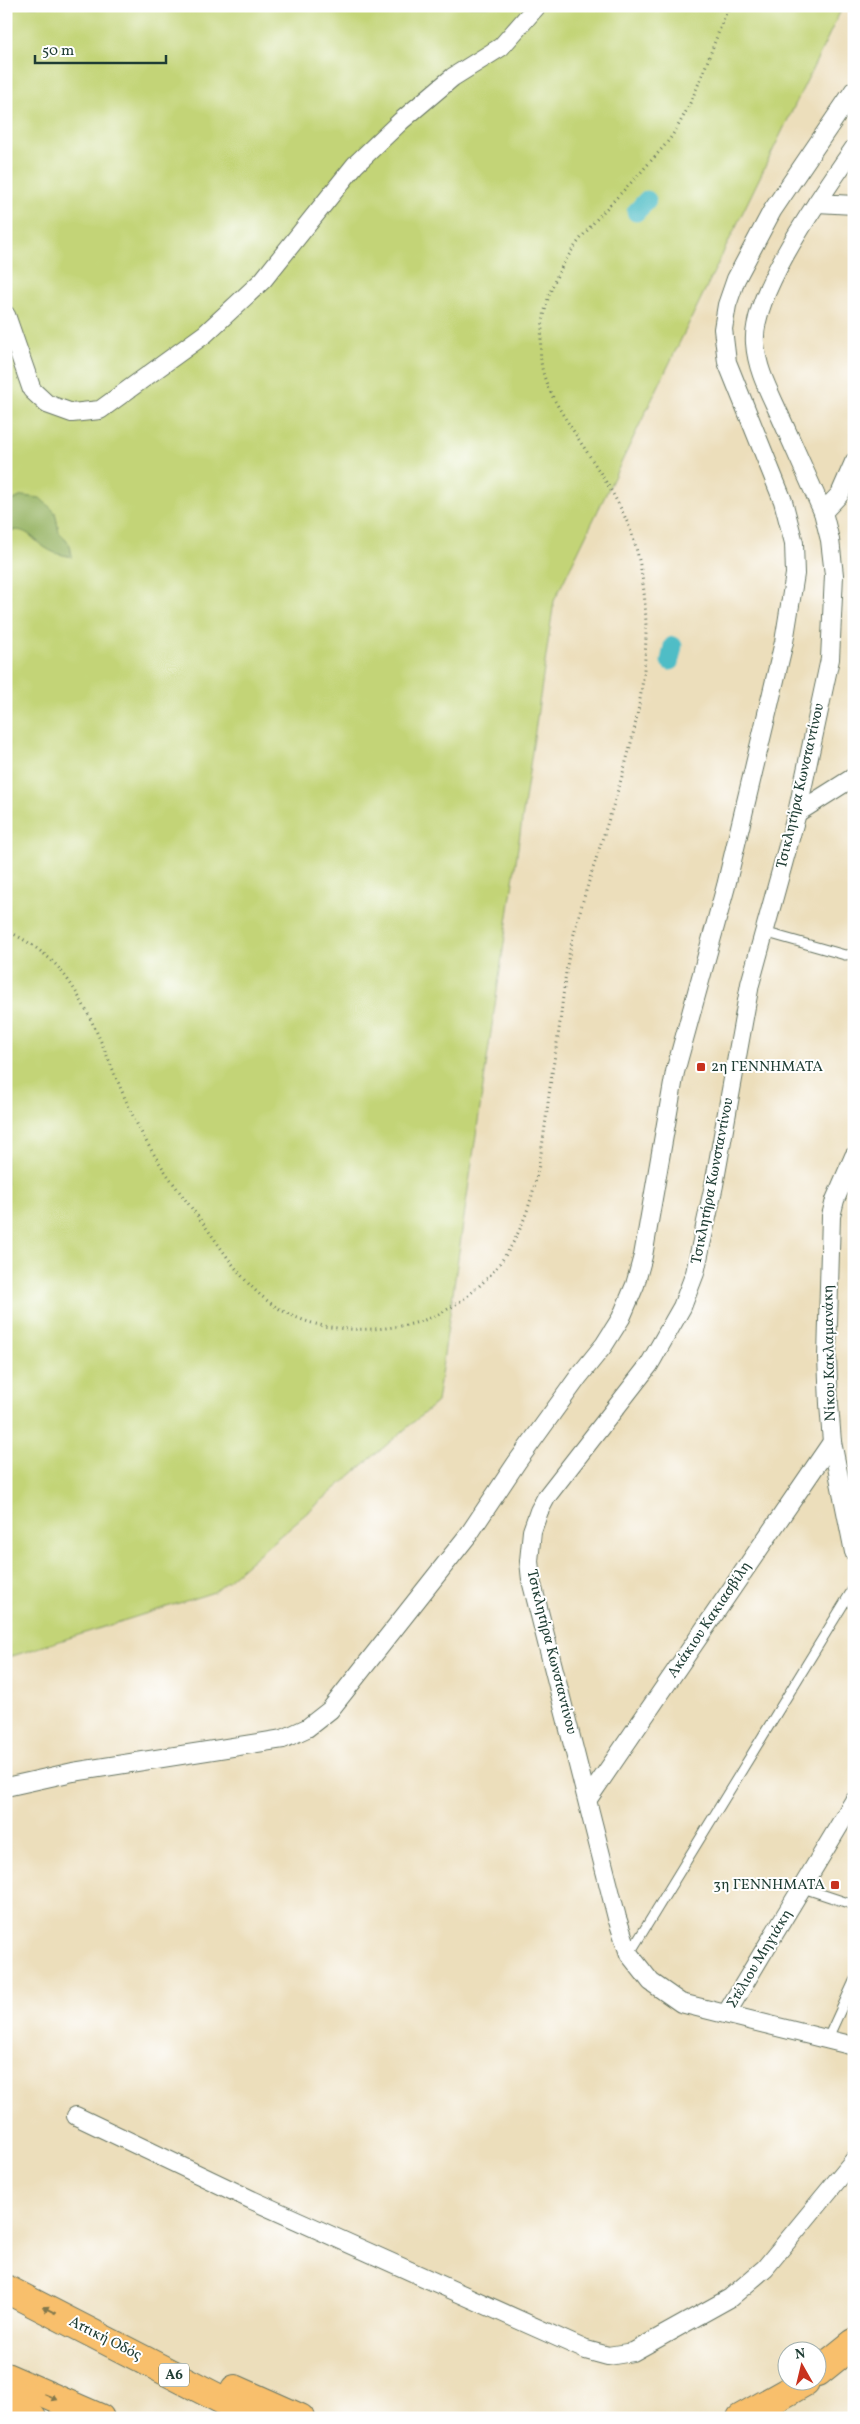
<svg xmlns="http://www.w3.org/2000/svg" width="860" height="2424" viewBox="0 0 860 2424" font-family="Vollkorn,serif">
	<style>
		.green { fill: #c3d477; stroke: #718856 }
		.forest { fill: #9ab668; stroke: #5c7a4e }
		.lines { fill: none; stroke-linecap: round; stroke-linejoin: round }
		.canal { stroke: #4fbdc6; stroke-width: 19 }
		.lane-casing { stroke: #677563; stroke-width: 11 }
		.street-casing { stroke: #677563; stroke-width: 20 }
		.highway-casing { stroke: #677563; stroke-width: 30 }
		.path { stroke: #677563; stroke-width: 3; stroke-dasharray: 1 4; stroke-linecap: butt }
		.lane { stroke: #fff; stroke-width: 9 }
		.street { stroke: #fff; stroke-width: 18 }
		.highway { stroke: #f8bf6c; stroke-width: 28 }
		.oneway { fill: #81784d }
		.poi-dot { fill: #c8321e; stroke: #fff; stroke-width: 2 }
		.labels { text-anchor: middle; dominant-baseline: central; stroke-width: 4; stroke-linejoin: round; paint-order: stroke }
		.shield { fill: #fff; stroke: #627771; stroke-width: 1 }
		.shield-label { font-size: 14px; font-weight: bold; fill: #1f3d34 }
		.street-label { font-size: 15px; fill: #1f3d34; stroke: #fff }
		.poi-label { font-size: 15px; fill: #1f3d34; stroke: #fff; text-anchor: start }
	</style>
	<rect width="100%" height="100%" fill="#fff"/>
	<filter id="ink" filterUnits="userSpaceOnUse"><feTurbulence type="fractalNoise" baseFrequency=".02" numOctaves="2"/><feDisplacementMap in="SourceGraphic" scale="10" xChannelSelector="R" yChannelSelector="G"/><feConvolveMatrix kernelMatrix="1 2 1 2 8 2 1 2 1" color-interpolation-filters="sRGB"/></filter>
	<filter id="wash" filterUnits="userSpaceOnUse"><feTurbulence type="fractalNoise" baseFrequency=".0096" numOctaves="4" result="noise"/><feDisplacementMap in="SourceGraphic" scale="20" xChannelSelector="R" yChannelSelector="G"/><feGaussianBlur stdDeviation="1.12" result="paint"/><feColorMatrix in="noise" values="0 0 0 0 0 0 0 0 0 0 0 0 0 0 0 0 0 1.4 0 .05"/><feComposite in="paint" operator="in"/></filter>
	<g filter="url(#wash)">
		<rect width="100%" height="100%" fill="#ecdebb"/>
		<path class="green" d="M6,6H843L554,601L437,1402L214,1592L6,1658V532C27,525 27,535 41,545C51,552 60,554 72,557L70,545L59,532L55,512L22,496L6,504Z"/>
		<path class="forest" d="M22,496L40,498L55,512L59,532L70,545L72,557C66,555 59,555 53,552C34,544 29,524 6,532V504Z"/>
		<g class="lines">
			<g class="canal">
				<path d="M636,212L647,200"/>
				<path d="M670,661L673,646"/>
			</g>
		</g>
	</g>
	<g filter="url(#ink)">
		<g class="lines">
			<defs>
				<g id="lane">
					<path d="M764,932L845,955L854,954"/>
					<path d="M803,1888L854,1905"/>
					<path d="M630,1953L854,1587"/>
					<path d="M827,2040L854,1981"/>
				</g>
				<g id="street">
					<path d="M854,148C825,191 751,292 755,343C757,371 770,393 781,418C795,449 809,481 823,512L830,540L834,575L830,659L797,813L750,984L714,1185L695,1273L682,1307L649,1365L547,1496L539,1511L532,1531L529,1561L531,1580L617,1918L629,1954L651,1982L681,2003L854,2046"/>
					<path d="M817,203L854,205"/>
					<path d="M6,315L32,390L47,404L72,413L100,410L205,334L263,280L355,165L401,121L453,77L501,47L537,6"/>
					<path d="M823,512L840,494L854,462"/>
					<path d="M797,813L854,777"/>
					<path d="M854,1156L835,1200L831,1216L827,1357L829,1404L832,1442L854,1552"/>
					<path d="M6,1787L73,1772L283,1739L307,1728L330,1710L469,1534L517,1462L579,1376L604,1345L621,1318L635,1285L643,1256L675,1072L726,886L784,642L795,574L794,543L783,501L727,362L723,329L727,305L736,279L772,211L854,90"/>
					<path d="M588,1799L832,1442"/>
					<path d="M726,2014L854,1801"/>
					<path d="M76,2116L252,2200L586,2350L608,2356L633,2352L730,2298L765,2268L854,2160"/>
				</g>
				<g id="highway">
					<path d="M6,2289L257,2418"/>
					<path d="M818,2372L854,2343"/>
					<path d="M6,2377L100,2418"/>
					<path d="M235,2389L300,2418"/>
					<path d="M6,2403L13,2409L32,2418"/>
					<path d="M741,2418L805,2382"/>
				</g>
			</defs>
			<use href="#lane" class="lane-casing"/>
			<use href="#street" class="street-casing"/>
			<use href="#highway" class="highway-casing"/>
			<path class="path" d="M6,930C24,939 43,951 57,966C92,1005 113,1077 137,1124C157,1165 187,1201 213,1237C239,1274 259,1304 303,1320C335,1332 374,1331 407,1325C435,1319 458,1305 479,1286C534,1236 540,1164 549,1095C552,1070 557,1046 560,1022C563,998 565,973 570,950C597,833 654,728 645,604C643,574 637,541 623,513C608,482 587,453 569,424C558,407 546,388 542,368C539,351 541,332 544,316C554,256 602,214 642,171C653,158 666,146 675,131C698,94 712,46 729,6"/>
			<use href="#lane" class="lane"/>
			<use href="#street" class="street"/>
			<use href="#highway" class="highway"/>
		</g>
		<defs><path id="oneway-solid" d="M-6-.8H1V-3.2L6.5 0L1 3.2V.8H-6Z" transform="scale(1.25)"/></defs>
		<g class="oneway">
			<use href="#oneway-solid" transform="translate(49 2310) rotate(-153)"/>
			<use href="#oneway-solid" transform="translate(51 2397) rotate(23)"/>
		</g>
	</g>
	<g class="poi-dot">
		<rect x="696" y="1062" width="10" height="10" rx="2.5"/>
		<rect x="830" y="1880" width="10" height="10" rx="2.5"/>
	</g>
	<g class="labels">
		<rect class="shield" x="159" y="2363.5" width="30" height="23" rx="4"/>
		<g class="shield-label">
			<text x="174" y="2375">Α6</text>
		</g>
		<g class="street-label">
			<text transform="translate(801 786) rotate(-77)">Τσικλητήρα Κωνσταντίνου</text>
			<text transform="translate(713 1181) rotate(-79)">Τσικλητήρα Κωνσταντίνου</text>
			<text transform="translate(830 1353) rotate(-91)">Νίκου Κακλαμανάκη</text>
			<text transform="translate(710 1620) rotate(-56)">Ακάκιου Κακιασβίλη</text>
			<text transform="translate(551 1652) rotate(76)">Τσικλητήρα Κωνσταντίνου</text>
			<text transform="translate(760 1959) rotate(-59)">Στέλιου Μηγιάκη</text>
			<text transform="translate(105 2339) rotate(27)">Αττική Οδός</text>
		</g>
		<g class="poi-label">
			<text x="711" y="1067">2η ΓΕΝΝΗΜΑΤΑ</text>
			<text x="825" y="1885" text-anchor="end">3η ΓΕΝΝΗΜΑΤΑ</text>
		</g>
	</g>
	<rect width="860" height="2424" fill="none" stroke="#fff" stroke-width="25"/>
	<g transform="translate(802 2366) rotate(352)"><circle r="24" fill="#ffffff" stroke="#a5b1ae"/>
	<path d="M0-4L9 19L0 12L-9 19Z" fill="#c8321e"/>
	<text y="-8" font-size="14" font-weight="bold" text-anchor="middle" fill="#1f3d34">N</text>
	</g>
	<path d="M35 55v8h131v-8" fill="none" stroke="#1f3d34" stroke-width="2.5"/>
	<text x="42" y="55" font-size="15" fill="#1f3d34" stroke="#ffffff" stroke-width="4" paint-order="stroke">50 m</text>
</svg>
